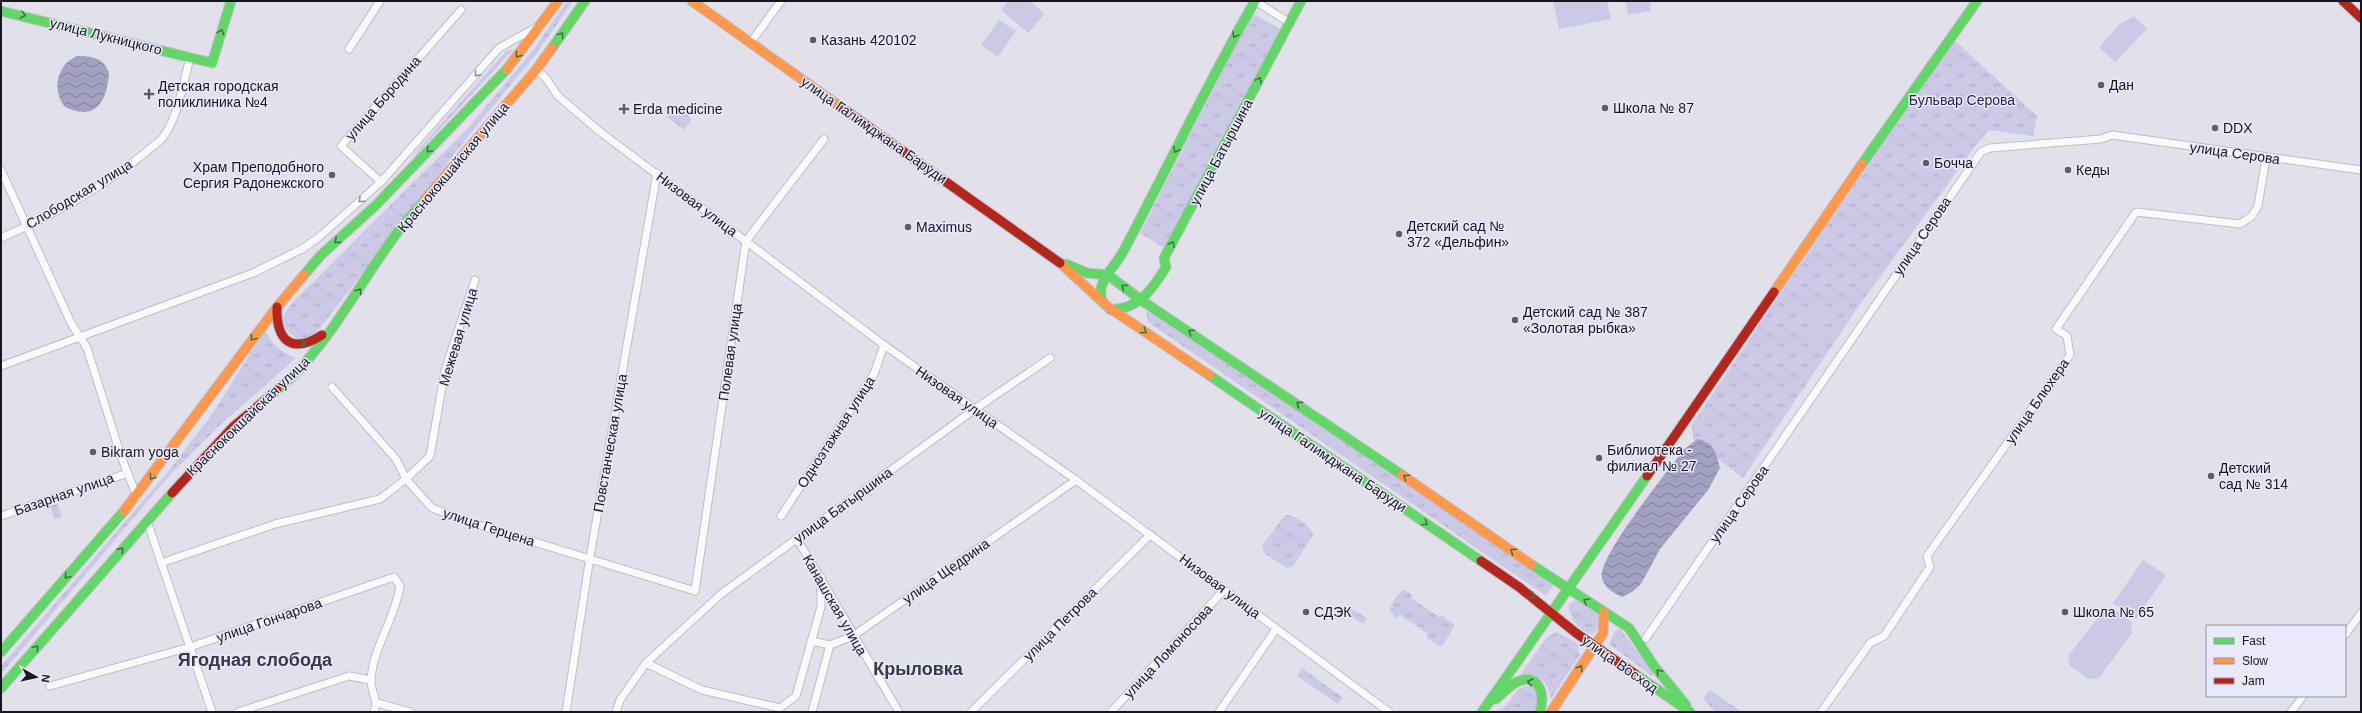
<svg xmlns="http://www.w3.org/2000/svg" width="2362" height="713" viewBox="0 0 2362 713" font-family="Arial,sans-serif">
	<style>
		.grass { fill: url(#grass-tufts) }
		.pitch { fill: #cbc9e6 }
		.water { fill: url(#water-waves) }
		.lines { fill: none; stroke-linecap: round; stroke-linejoin: round }
		.street-casing { stroke: #bfbec6; stroke-width: 9 }
		.fast-casing { stroke: #bfbec6; stroke-width: 11 }
		.slow-casing { stroke: #bfbec6; stroke-width: 11 }
		.jam-casing { stroke: #bfbec6; stroke-width: 11 }
		.street { stroke: #fafafc; stroke-width: 7 }
		.fast { stroke: #63d668; stroke-width: 9 }
		.slow { stroke: #ff974d; stroke-width: 9 }
		.jam { stroke: #b3261e; stroke-width: 9 }
		.oneway { stroke: #3d7642 }
		.oneway2 { stroke: #949398 }
		.poi-dot { fill: #5e5d65; stroke: #eae9fc; stroke-width: 1.5 }
		.labels { text-anchor: middle; dominant-baseline: central; stroke-width: 3; stroke-linejoin: round; paint-order: stroke }
		.street-label { font-size: 14px; fill: #17161d; stroke: #eae9fc }
		.poi-label { font-size: 14px; fill: #17161d; stroke: #eae9fc; text-anchor: start }
		.park-label { font-size: 14px; fill: #2c2258; stroke: #eae9fc }
		.district-label { font-size: 18px; font-weight: bold; fill: #393847; stroke: #eae9fc }
	</style>
	<defs>
		<pattern id="grass-tufts" width="24" height="20" patternUnits="userSpaceOnUse"><rect width="24" height="20" fill="#cbc9e6"/><path d="M3 7l-1-3M5 7V3M7 7l1-3M15 17l-1-3M17 17v-4M19 17l1-3" fill="none" stroke="#aeacc5"/></pattern>
		<pattern id="water-waves" width="16" height="10" patternUnits="userSpaceOnUse"><rect width="16" height="10" fill="#a3a1c2"/><path d="M0 5q4-4 8 0t8 0" fill="none" stroke="#84829d"/></pattern>
	</defs>
	<rect width="100%" height="100%" fill="#e1e0eb"/>
	<g class="grass">
		<path d="M567,1H573L537,53L470,134L321,327C318,330 314,335 310,338C299,344 282,331 283,319C284,312 291,305 295,300L467,129L534,49Z"/>
		<path d="M1252,13L1280,29L1164,248L1140,233Z"/>
		<path d="M1955,41L2037,116L2033,136L1989,130L1976,145L1856,310L1743,478L1694,441L1691,426L1826,226Z"/>
		<path d="M507,50H513L416,155L415,153Z"/>
		<path d="M675,106L692,119L684,130L667,117Z"/>
		<path d="M1155,310L1551,582L1553,586L1546,596L1148,322L1146,312Z"/>
		<path d="M265,330C272,345 281,352 296,358L222,423L170,475L1,674V666L167,473L213,413Z"/>
		<path d="M58,504L62,517L54,519L50,506Z"/>
		<path d="M1285,515C1293,514 1312,526 1313,535L1293,566L1287,568L1265,554L1262,546Z"/>
		<path d="M1405,590L1412,595L1411,598L1439,617L1441,615L1455,625L1443,645L1438,646L1426,637L1428,634L1400,615L1397,618L1390,612C1389,606 1399,591 1405,590Z"/>
		<path d="M1575,600L1597,613L1600,624L1594,634C1580,633 1569,618 1569,605Z"/>
		<path d="M1350,608L1367,618L1363,624L1347,614Z"/>
		<path d="M1620,629L1654,673L1652,676L1609,644L1615,631Z"/>
		<path d="M1557,632L1577,643L1580,655L1551,699C1549,681 1537,671 1518,678L1548,636Z"/>
		<path d="M1302,668L1342,697L1338,704L1297,676Z"/>
		<path d="M1530,685L1539,692L1536,712H1495L1506,706L1518,689Z"/>
		<path d="M1710,690L1742,712H1716L1703,699Z"/>
	</g>
	<g class="pitch">
		<path d="M1008,1H1030L1045,14L1028,33L1001,10Z"/>
		<path d="M1553,1H1607L1611,19L1559,29Z"/>
		<path d="M1626,1H1650L1651,11L1628,15Z"/>
		<path d="M2134,16L2147,29L2115,62L2099,47L2120,24Z"/>
		<path d="M999,20L1016,31L998,57L981,45Z"/>
		<path d="M1926,149L1937,150L1940,154L1927,174L1923,177C1916,171 1917,152 1926,149Z"/>
		<path d="M1820,310C1829,323 1823,333 1816,346H1810L1807,315Z"/>
		<path d="M2143,560L2166,575L2136,619L2113,603Z"/>
		<path d="M2113,608L2131,622L2132,633L2099,678L2088,679L2070,666L2068,656L2104,610Z"/>
	</g>
	<g class="water">
		<path d="M78,56C92,56 104,58 109,73C107,101 96,122 65,107C51,90 57,63 78,56Z"/>
		<path d="M1698,439C1714,443 1716,453 1720,468L1708,490L1660,549L1641,584L1632,592L1622,597C1614,593 1604,588 1602,578C1597,557 1669,470 1684,449Z"/>
	</g>
	<g class="lines">
		<defs>
			<g id="street">
				<path d="M1255,1L1290,23"/>
				<path d="M751,42L781,1"/>
				<path d="M349,49L380,1"/>
				<path d="M536,70L545,77L558,96L599,131L884,345L1076,480L1389,712"/>
				<path d="M1,170L71,323L87,348L121,456L137,497"/>
				<path d="M381,182L341,146L461,10"/>
				<path d="M1,238C51,216 103,187 146,152C151,147 160,142 164,136C179,114 183,83 190,58"/>
				<path d="M1,366L253,273L302,249L318,238L381,182L499,48L537,27"/>
				<path d="M332,387L396,459L406,479L432,508L472,523L695,591L746,241L824,139"/>
				<path d="M1,516L128,473"/>
				<path d="M781,516L874,374L884,345"/>
				<path d="M147,521L212,712"/>
				<path d="M796,538C832,595 864,654 899,712"/>
				<path d="M161,563L275,524L380,499L406,479L430,456L445,370L475,280"/>
				<path d="M2345,635L2361,613"/>
				<path d="M1646,638L1981,152L1990,148L2101,139L2112,135L2361,170"/>
				<path d="M811,641L830,645L853,636L1076,480"/>
				<path d="M646,663L702,690L780,708L796,696L821,607V577"/>
				<path d="M50,686L190,647L394,577L400,586C396,616 373,648 371,679C370,692 379,698 374,712"/>
				<path d="M377,703L410,712"/>
				<path d="M238,712L349,676L371,680"/>
				<path d="M566,712L590,557L657,173"/>
				<path d="M616,712L620,700L646,663L721,594L975,409L1050,358"/>
				<path d="M812,712L830,645"/>
				<path d="M971,712L1150,535"/>
				<path d="M1111,712L1224,590"/>
				<path d="M1219,712L1276,629"/>
				<path d="M1821,712L1870,643L1884,636L1930,567L1927,556L2070,355L2067,336L2056,329L2136,212L2240,224L2252,216L2258,206L2266,158"/>
				<path d="M2291,712L2303,696"/>
			</g>
			<g id="fast">
				<path d="M1,11L212,63L231,1"/>
				<path d="M552,48L585,1"/>
				<path d="M1862,164L1977,1"/>
				<path d="M1066,264L1087,273L1108,275L1141,300L1402,475"/>
				<path d="M304,275L321,255L375,206L507,69"/>
				<path d="M1103,303C1094,282 1115,268 1124,250C1168,167 1208,82 1255,1"/>
				<path d="M1111,310C1140,308 1152,290 1166,267L1164,258L1301,1"/>
				<path d="M1209,375L1481,561"/>
				<path d="M277,390C330,346 359,282 400,229C408,218 418,209 426,198"/>
				<path d="M1532,565L1629,628L1654,666L1686,705"/>
				<path d="M1,652L124,511"/>
				<path d="M1635,674L1690,712"/>
				<path d="M1,688L172,493"/>
				<path d="M1496,699C1502,694 1508,687 1515,683C1539,671 1545,693 1540,712"/>
				<path d="M1482,712L1647,476"/>
			</g>
			<g id="slow">
				<path d="M692,1L842,108"/>
				<path d="M507,69L558,1"/>
				<path d="M426,198L536,70L552,48"/>
				<path d="M1060,263L1108,307L1209,375"/>
				<path d="M1774,292L1862,164"/>
				<path d="M1402,475L1532,565"/>
				<path d="M124,511L277,307L304,275"/>
				<path d="M1551,712L1603,633L1604,612"/>
			</g>
			<g id="jam">
				<path d="M2343,1L2361,18"/>
				<path d="M842,108L1060,263"/>
				<path d="M277,307C276,340 291,355 322,335"/>
				<path d="M1647,476L1774,292"/>
				<path d="M172,493L233,427L277,390"/>
				<path d="M1481,561L1519,587L1576,633L1635,674"/>
			</g>
		</defs>
		<use href="#street" class="street-casing"/>
		<use href="#fast" class="fast-casing"/>
		<use href="#slow" class="slow-casing"/>
		<use href="#jam" class="jam-casing"/>
		<use href="#street" class="street"/>
		<use href="#fast" class="fast"/>
		<use href="#slow" class="slow"/>
		<use href="#jam" class="jam"/>
	</g>
	<defs><path id="oneway-chevron" d="M-2-3.5L2.5 0L-2 3.5" fill="none" stroke-width="1.6" stroke-linecap="round" stroke-linejoin="round"/></defs>
	<g class="oneway">
		<use href="#oneway-chevron" transform="translate(23 15) rotate(14)"/>
		<use href="#oneway-chevron" transform="translate(221 32) rotate(-73)"/>
		<use href="#oneway-chevron" transform="translate(561 35) rotate(-54)"/>
		<use href="#oneway-chevron" transform="translate(1235 35) rotate(120)"/>
		<use href="#oneway-chevron" transform="translate(518 55) rotate(126)"/>
		<use href="#oneway-chevron" transform="translate(1259 80) rotate(-62)"/>
		<use href="#oneway-chevron" transform="translate(429 150) rotate(134)"/>
		<use href="#oneway-chevron" transform="translate(1176 150) rotate(117)"/>
		<use href="#oneway-chevron" transform="translate(337 241) rotate(138)"/>
		<use href="#oneway-chevron" transform="translate(1172 244) rotate(-62)"/>
		<use href="#oneway-chevron" transform="translate(1124 287) rotate(-143)"/>
		<use href="#oneway-chevron" transform="translate(359 291) rotate(-57)"/>
		<use href="#oneway-chevron" transform="translate(1144 331) rotate(34)"/>
		<use href="#oneway-chevron" transform="translate(1191 332) rotate(-146)"/>
		<use href="#oneway-chevron" transform="translate(253 338) rotate(126)"/>
		<use href="#oneway-chevron" transform="translate(303 343) rotate(-6)"/>
		<use href="#oneway-chevron" transform="translate(1299 404) rotate(-144)"/>
		<use href="#oneway-chevron" transform="translate(152 477) rotate(126)"/>
		<use href="#oneway-chevron" transform="translate(1406 477) rotate(-146)"/>
		<use href="#oneway-chevron" transform="translate(1425 523) rotate(34)"/>
		<use href="#oneway-chevron" transform="translate(121 550) rotate(-49)"/>
		<use href="#oneway-chevron" transform="translate(1513 551) rotate(-145)"/>
		<use href="#oneway-chevron" transform="translate(67 576) rotate(131)"/>
		<use href="#oneway-chevron" transform="translate(1532 596) rotate(37)"/>
		<use href="#oneway-chevron" transform="translate(1586 601) rotate(-149)"/>
		<use href="#oneway-chevron" transform="translate(36 648) rotate(-49)"/>
		<use href="#oneway-chevron" transform="translate(1580 668) rotate(-56)"/>
		<use href="#oneway-chevron" transform="translate(1659 672) rotate(-130)"/>
		<use href="#oneway-chevron" transform="translate(1530 682) rotate(-169)"/>
	</g>
	<g class="oneway2">
		<use href="#oneway-chevron" transform="translate(477 74) rotate(131)"/>
		<use href="#oneway-chevron" transform="translate(361 200) rotate(138)"/>
	</g>
	<g class="poi-dot">
		<circle cx="813" cy="40" r="4"/>
		<circle cx="2101" cy="85" r="4"/>
		<path d="M147 88h4v4h4v4h-4v4h-4v-4h-4v-4h4z"/>
		<circle cx="1605" cy="108" r="4"/>
		<path d="M622 103h4v4h4v4h-4v4h-4v-4h-4v-4h4z"/>
		<circle cx="2215" cy="128" r="4"/>
		<circle cx="1926" cy="163" r="4"/>
		<circle cx="2068" cy="170" r="4"/>
		<circle cx="332" cy="175" r="4"/>
		<circle cx="908" cy="227" r="4"/>
		<circle cx="1399" cy="234" r="4"/>
		<circle cx="1515" cy="320" r="4"/>
		<circle cx="93" cy="452" r="4"/>
		<circle cx="1599" cy="458" r="4"/>
		<circle cx="2211" cy="476" r="4"/>
		<circle cx="1306" cy="612" r="4"/>
		<circle cx="2065" cy="612" r="4"/>
	</g>
	<g class="labels">
		<g class="street-label">
			<text transform="translate(106 36) rotate(14)">улица Лукницкого</text>
			<text transform="translate(383 98) rotate(-49)">улица Бородина</text>
			<text transform="translate(874 130) rotate(35)">улица Галимджана Баруди</text>
			<text transform="translate(1221 152) rotate(-62)">улица Батыршина</text>
			<text transform="translate(2235 153) rotate(8)">улица Серова</text>
			<text transform="translate(453 167) rotate(-50)">Краснококшайская улица</text>
			<text transform="translate(79 194) rotate(-31)">Слободская улица</text>
			<text transform="translate(697 204) rotate(37)">Низовая улица</text>
			<text transform="translate(1922 236) rotate(-56)">улица Серова</text>
			<text transform="translate(458 337) rotate(-73)">Межевая улица</text>
			<text transform="translate(730 352) rotate(-82)">Полевая улица</text>
			<text transform="translate(957 397) rotate(35)">Низовая улица</text>
			<text transform="translate(2037 401) rotate(-55)">улица Блюхера</text>
			<text transform="translate(248 416) rotate(-44)">Краснококшайская улица</text>
			<text transform="translate(836 432) rotate(-57)">Одноэтажная улица</text>
			<text transform="translate(610 443) rotate(-80)">Повстанческая улица</text>
			<text transform="translate(1333 460) rotate(34)">улица Галимджана Баруди</text>
			<text transform="translate(64 494) rotate(-19)">Базарная улица</text>
			<text transform="translate(1739 504) rotate(-55)">улица Серова</text>
			<text transform="translate(843 505) rotate(-36)">улица Батыршина</text>
			<text transform="translate(489 527) rotate(18)">улица Герцена</text>
			<text transform="translate(946 571) rotate(-35)">улица Щедрина</text>
			<text transform="translate(1220 586) rotate(37)">Низовая улица</text>
			<text transform="translate(835 605) rotate(60)">Канашская улица</text>
			<text transform="translate(269 620) rotate(-19)">улица Гончарова</text>
			<text transform="translate(1060 624) rotate(-45)">улица Петрова</text>
			<text transform="translate(1168 651) rotate(-47)">улица Ломоносова</text>
			<text transform="translate(1620 664) rotate(35)">улица Восход</text>
		</g>
		<g class="poi-label">
			<text x="821" y="40">Казань 420102</text>
			<text x="2109" y="85">Дан</text>
			<text x="158" y="86">Детская городская<tspan x="158" dy="16">поликлиника №4</tspan></text>
			<text x="1613" y="108">Школа № 87</text>
			<text x="633" y="109">Erda medicine</text>
			<text x="2223" y="128">DDX</text>
			<text x="1934" y="163">Бочча</text>
			<text x="324" y="167" text-anchor="end">Храм Преподобного<tspan x="324" dy="16">Сергия Радонежского</tspan></text>
			<text x="2076" y="170">Кеды</text>
			<text x="1407" y="226">Детский сад №<tspan x="1407" dy="16">372 «Дельфин»</tspan></text>
			<text x="916" y="227">Maximus</text>
			<text x="1523" y="312">Детский сад № 387<tspan x="1523" dy="16">«Золотая рыбка»</tspan></text>
			<text x="1607" y="450">Библиотека -<tspan x="1607" dy="16">филиал № 27</tspan></text>
			<text x="101" y="452">Bikram yoga</text>
			<text x="2219" y="468">Детский<tspan x="2219" dy="16">сад № 314</tspan></text>
			<text x="1314" y="612">СДЭК</text>
			<text x="2073" y="612">Школа № 65</text>
		</g>
		<g class="park-label">
			<text x="1962" y="100">Бульвар Серова</text>
		</g>
		<g class="district-label">
			<text x="255" y="660">Ягодная слобода</text>
			<text x="918" y="669">Крыловка</text>
		</g>
	</g>
	<rect width="2362" height="713" fill="none" stroke="#17161d" stroke-width="4"/>
	<rect x="2206" y="625" width="140" height="72" fill="#eae9fc" stroke="#9695a3"/>
	<rect x="2214" y="638" width="20" height="6" fill="#63d668" stroke="#9695a3"/>
	<text x="2242" y="645" font-size="12" fill="#17161d">Fast</text>
	<rect x="2214" y="658" width="20" height="6" fill="#ff974d" stroke="#9695a3"/>
	<text x="2242" y="665" font-size="12" fill="#17161d">Slow</text>
	<rect x="2214" y="678" width="20" height="6" fill="#b3261e" stroke="#9695a3"/>
	<text x="2242" y="685" font-size="12" fill="#17161d">Jam</text>
	<g transform="translate(36 677) rotate(98)" stroke="#eae9fc" stroke-width="3" paint-order="stroke">
	<path d="M0-3L7 15L0 10L-7 15Z" fill="#17161d"/>
	<text y="-6" font-size="11" font-weight="bold" text-anchor="middle" fill="#17161d">N</text>
	</g>
</svg>
